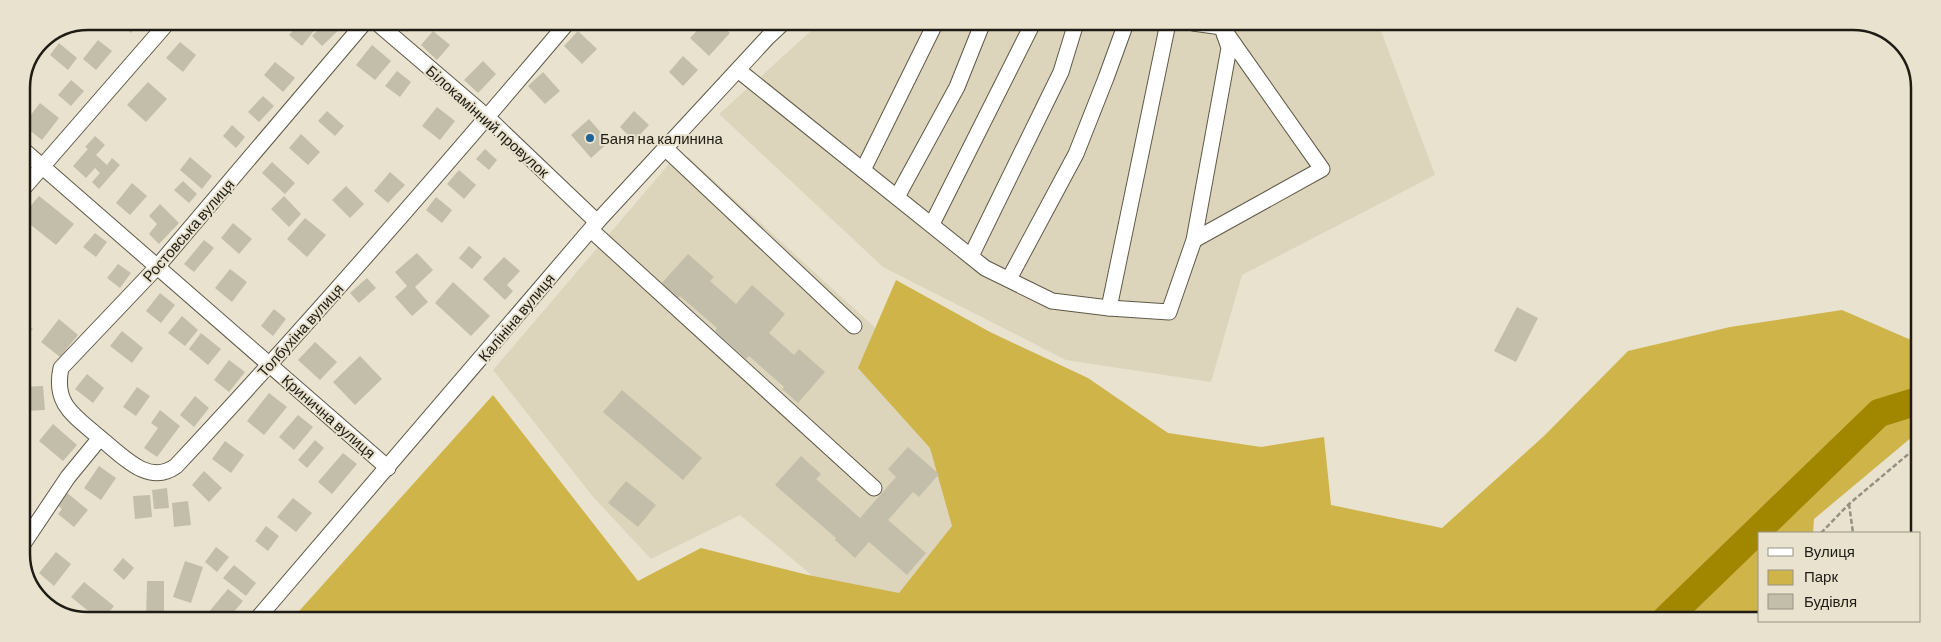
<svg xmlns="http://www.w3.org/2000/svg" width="1941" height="642" viewBox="0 0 1941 642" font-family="Barlow,sans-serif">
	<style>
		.built { fill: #ddd5bb }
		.green { fill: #cfb44a }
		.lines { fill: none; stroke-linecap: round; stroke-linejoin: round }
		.river { stroke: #a18600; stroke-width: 28 }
		.building { fill: #c3beaa }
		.minor-casing { stroke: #5e5948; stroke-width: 17 }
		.path { stroke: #959182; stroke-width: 2.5; stroke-dasharray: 5 2.5; stroke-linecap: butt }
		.minor { stroke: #fff; stroke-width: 15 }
		.poi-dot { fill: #1c6498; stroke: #e8e2ce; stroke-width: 2 }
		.labels { text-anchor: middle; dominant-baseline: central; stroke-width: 4; stroke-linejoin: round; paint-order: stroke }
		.street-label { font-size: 15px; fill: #1e1c14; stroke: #e8e2ce }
		.poi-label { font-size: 15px; fill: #1e1c14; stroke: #e8e2ce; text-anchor: start }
		.rim { fill: none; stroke: #1e1c14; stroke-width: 2.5 }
	</style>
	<rect width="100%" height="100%" fill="#e8e2ce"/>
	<g class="built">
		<path d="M821,22L1378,23L1435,175L1242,275L1211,382L1066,360L883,267L719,114Z"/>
		<path d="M675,157H688L1019,459L879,619H864L740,515L651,559L594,498L493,370Z"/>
	</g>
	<path class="green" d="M896,280L990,332L1088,378L1168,433L1261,447L1324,437L1331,505L1442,528L1544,436L1628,351L1730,327L1842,310L1918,343V432L1814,519L1813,533H1760V621L292,619L493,395L638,581L701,548L808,575L899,593L952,526L930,448L858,368Z"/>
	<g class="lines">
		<path class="river" d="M1665,620L1879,413L1918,401"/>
	</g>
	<g class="building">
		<path d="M117,21H140L131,33Z"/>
		<path d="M301,22H308L316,28L302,46L289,35Z"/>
		<path d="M326,22H336L342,27L322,46L312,36Z"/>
		<path d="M395,22H416L407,32Z"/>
		<path d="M705,22H718L730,33L709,56L690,38Z"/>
		<path d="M433,31L450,45L437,60L421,45Z"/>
		<path d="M578,31L597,49L582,64L564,46Z"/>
		<path d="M98,40L112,51L96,70L83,59Z"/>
		<path d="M180,42L196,55L183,72L166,58Z"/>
		<path d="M59,43L77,58L68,70L50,55Z"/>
		<path d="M372,45L391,61L375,80L356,65Z"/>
		<path d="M683,56L698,70L683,86L669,72Z"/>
		<path d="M483,61L496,74L478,93L464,80Z"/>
		<path d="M275,62L295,78L283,92L264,75Z"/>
		<path d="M397,71L411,82L400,97L385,86Z"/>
		<path d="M543,72L560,91L545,104L528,86Z"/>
		<path d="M71,80L84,91L71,106L58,95Z"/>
		<path d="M148,82L167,99L146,122L127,105Z"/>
		<path d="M263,96L274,106L259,122L248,112Z"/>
		<path d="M40,103L59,118L42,140L23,125Z"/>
		<path d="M437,107L455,121L440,140L422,126Z"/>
		<path d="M327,111L344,126L335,136L318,121Z"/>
		<path d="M634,111L649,125L634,141L620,127Z"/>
		<path d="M589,119L609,142L591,158L571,135Z"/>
		<path d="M232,125L245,137L236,148L223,136Z"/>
		<path d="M301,134L320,152L308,165L289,148Z"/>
		<path d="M95,136L105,145L96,155L107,165L112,158L120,165L99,189L92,182L100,173L95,168L86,178L73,166L88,149L85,147Z"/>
		<path d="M485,149L497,160L489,170L476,159Z"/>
		<path d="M190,157L212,176L202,189L180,170Z"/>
		<path d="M272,162L295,183L285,194L262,173Z"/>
		<path d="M459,170L476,185L464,199L447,184Z"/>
		<path d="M390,172L405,185L388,203L374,191Z"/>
		<path d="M183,181L197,194L189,203L174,190Z"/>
		<path d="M132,183L147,196L130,215L116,203Z"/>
		<path d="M346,186L364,204L350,218L332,200Z"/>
		<path d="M39,196L74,224L56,245L21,217Z"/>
		<path d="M284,196L301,214L289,227L271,209Z"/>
		<path d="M436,197L452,210L442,223L426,210Z"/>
		<path d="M160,204L179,223L159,244L149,234L157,224L149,216Z"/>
		<path d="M305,218L326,235L307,257L287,239Z"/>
		<path d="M233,223L252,239L239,254L221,238Z"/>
		<path d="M95,233L107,242L96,257L83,247Z"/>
		<path d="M204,240L214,248L194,272L184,264Z"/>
		<path d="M469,246L482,257L472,269L459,258Z"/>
		<path d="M417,253L433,270L415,287L428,302L412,316L395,297L407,286L395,272Z"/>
		<path d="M688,254L714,277L710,281L736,304L752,285L785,314L769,333L794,355L799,349L825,372L798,403L782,389L784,387L749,356L746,359L715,331L717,328L680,296L677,300L660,285Z"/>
		<path d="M504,257L520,271L507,285L513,291L505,300L483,279Z"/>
		<path d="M118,264L131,273L120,288L107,278Z"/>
		<path d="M230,269L247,282L232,302L215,288Z"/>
		<path d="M367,278L376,288L359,303L350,293Z"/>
		<path d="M453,282L490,316L471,336L435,303Z"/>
		<path d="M160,293L175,305L161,323L146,311Z"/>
		<path d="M1517,307L1538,318L1516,362L1494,351Z"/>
		<path d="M274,309L286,319L273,336L261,326Z"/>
		<path d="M182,316L198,330L185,346L168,333Z"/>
		<path d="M59,319L78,335L60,357L41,342Z"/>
		<path d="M23,320L33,329L21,341V322Z"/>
		<path d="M122,331L143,348L132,363L110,346Z"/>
		<path d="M201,333L221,349L208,365L189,349Z"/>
		<path d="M315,342L337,362L320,380L298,360Z"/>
		<path d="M360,356L382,379L355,405L333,382Z"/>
		<path d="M229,360L245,372L229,392L214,380Z"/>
		<path d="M87,374L104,388L93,403L75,389Z"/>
		<path d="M43,386L45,410L26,411L23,387Z"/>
		<path d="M137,387L150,396L136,416L123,407Z"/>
		<path d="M622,390L702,458L683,480L603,412Z"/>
		<path d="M269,393L287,407L264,435L247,421Z"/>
		<path d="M195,396L209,408L194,427L180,415Z"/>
		<path d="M160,410L180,426L157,457L144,448L158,428L151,423Z"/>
		<path d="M298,415L313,427L294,450L279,437Z"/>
		<path d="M53,424L77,445L63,461L39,441Z"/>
		<path d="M315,440L324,448L307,468L298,460Z"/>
		<path d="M225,441L244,455L231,473L212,459Z"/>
		<path d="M908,447L939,474L919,497L913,492L888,520L926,553L907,575L869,542L855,558L835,540L836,538L775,485L801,456L821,474L816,479L860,518L896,477L888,469Z"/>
		<path d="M343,453L357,464L332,494L318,482Z"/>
		<path d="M99,466L116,478L101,500L84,488Z"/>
		<path d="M204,471L222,488L209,502L192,485Z"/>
		<path d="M626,481L656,505L638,527L608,503Z"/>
		<path d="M167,488L169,508L154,509L152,490Z"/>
		<path d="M66,492L88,510L74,527L58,514L62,509L56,504Z"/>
		<path d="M150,495L152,517L135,519L133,496Z"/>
		<path d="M293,498L312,513L296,532L277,517Z"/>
		<path d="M188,501L191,525L174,527L172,503Z"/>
		<path d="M266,526L279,536L268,551L255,541Z"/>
		<path d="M216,547L229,557L217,572L205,562Z"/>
		<path d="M56,552L71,564L54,586L39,573Z"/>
		<path d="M123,558L134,568L124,580L113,570Z"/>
		<path d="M185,561L203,567L191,603L173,597Z"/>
		<path d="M234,565L256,583L246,596L223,578Z"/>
		<path d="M147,581H164V618H146Z"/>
		<path d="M84,582L114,606L104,618H97L71,597Z"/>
		<path d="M228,589L243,601L228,619H203Z"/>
	</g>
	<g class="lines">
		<defs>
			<g id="minor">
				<path d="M376,22L487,117L597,222"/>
				<path d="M1193,23L1222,27L1225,36"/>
				<path d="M738,70L985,268L1052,301L1109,308L1169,312L1194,240L1229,48L1222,27L1322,169L1194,240"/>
				<path d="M21,148L388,468"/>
				<path d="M665,148L854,326"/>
				<path d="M863,170L936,22"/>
				<path d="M21,191L169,21"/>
				<path d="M897,197L957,87L983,22"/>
				<path d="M932,224L1033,23"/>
				<path d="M591,230L874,488"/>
				<path d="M971,256L1061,72L1076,23"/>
				<path d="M1009,279L1076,154L1106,78L1126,23"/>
				<path d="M1109,308L1168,23"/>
				<path d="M100,438C75,416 53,405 61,368L157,267L365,22"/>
				<path d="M21,547L68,477L100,438C121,454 148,487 176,466C311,322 440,173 568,22"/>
				<path d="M257,619L597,222L768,37L784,22"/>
			</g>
		</defs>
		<use href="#minor" class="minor-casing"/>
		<g class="path">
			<path d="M1849,504L1853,533"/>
			<path d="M1821,533L1849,504L1918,446"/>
		</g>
		<use href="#minor" class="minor"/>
	</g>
	<circle class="poi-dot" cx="590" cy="138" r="5"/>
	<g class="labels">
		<g class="street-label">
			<text transform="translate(488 121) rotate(42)">Білокамінний провулок</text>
			<text transform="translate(188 230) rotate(-49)">Ростовська вулиця</text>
			<text transform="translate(516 317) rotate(-50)">Калініна вулиця</text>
			<text transform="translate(300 330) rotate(-48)">Толбухіна вулиця</text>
			<text transform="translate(329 416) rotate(41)">Кринична вулиця</text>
		</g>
		<g class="poi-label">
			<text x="600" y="138">Баня на калинина</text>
		</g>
	</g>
	<path d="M0 0H1941V642H0ZM88 30H1853A58 58 0 0 1 1911 88V554A58 58 0 0 1 1853 612H88A58 58 0 0 1 30 554V88A58 58 0 0 1 88 30Z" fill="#e8e2ce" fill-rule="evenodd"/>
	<path class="rim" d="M88 30H1853A58 58 0 0 1 1911 88V554A58 58 0 0 1 1853 612H88A58 58 0 0 1 30 554V88A58 58 0 0 1 88 30Z"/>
	<rect x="1758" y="532" width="162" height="90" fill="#e8e2ce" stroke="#979384"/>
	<rect x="1768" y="548" width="25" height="8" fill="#ffffff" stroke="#979384"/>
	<text x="1804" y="557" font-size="15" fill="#1e1c14">Вулиця</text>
	<rect x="1768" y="570" width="25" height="15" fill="#cfb44a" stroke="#979384"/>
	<text x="1804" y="582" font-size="15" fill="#1e1c14">Парк</text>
	<rect x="1768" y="594" width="25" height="15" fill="#c3beaa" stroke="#979384"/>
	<text x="1804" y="607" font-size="15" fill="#1e1c14">Будівля</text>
</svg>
